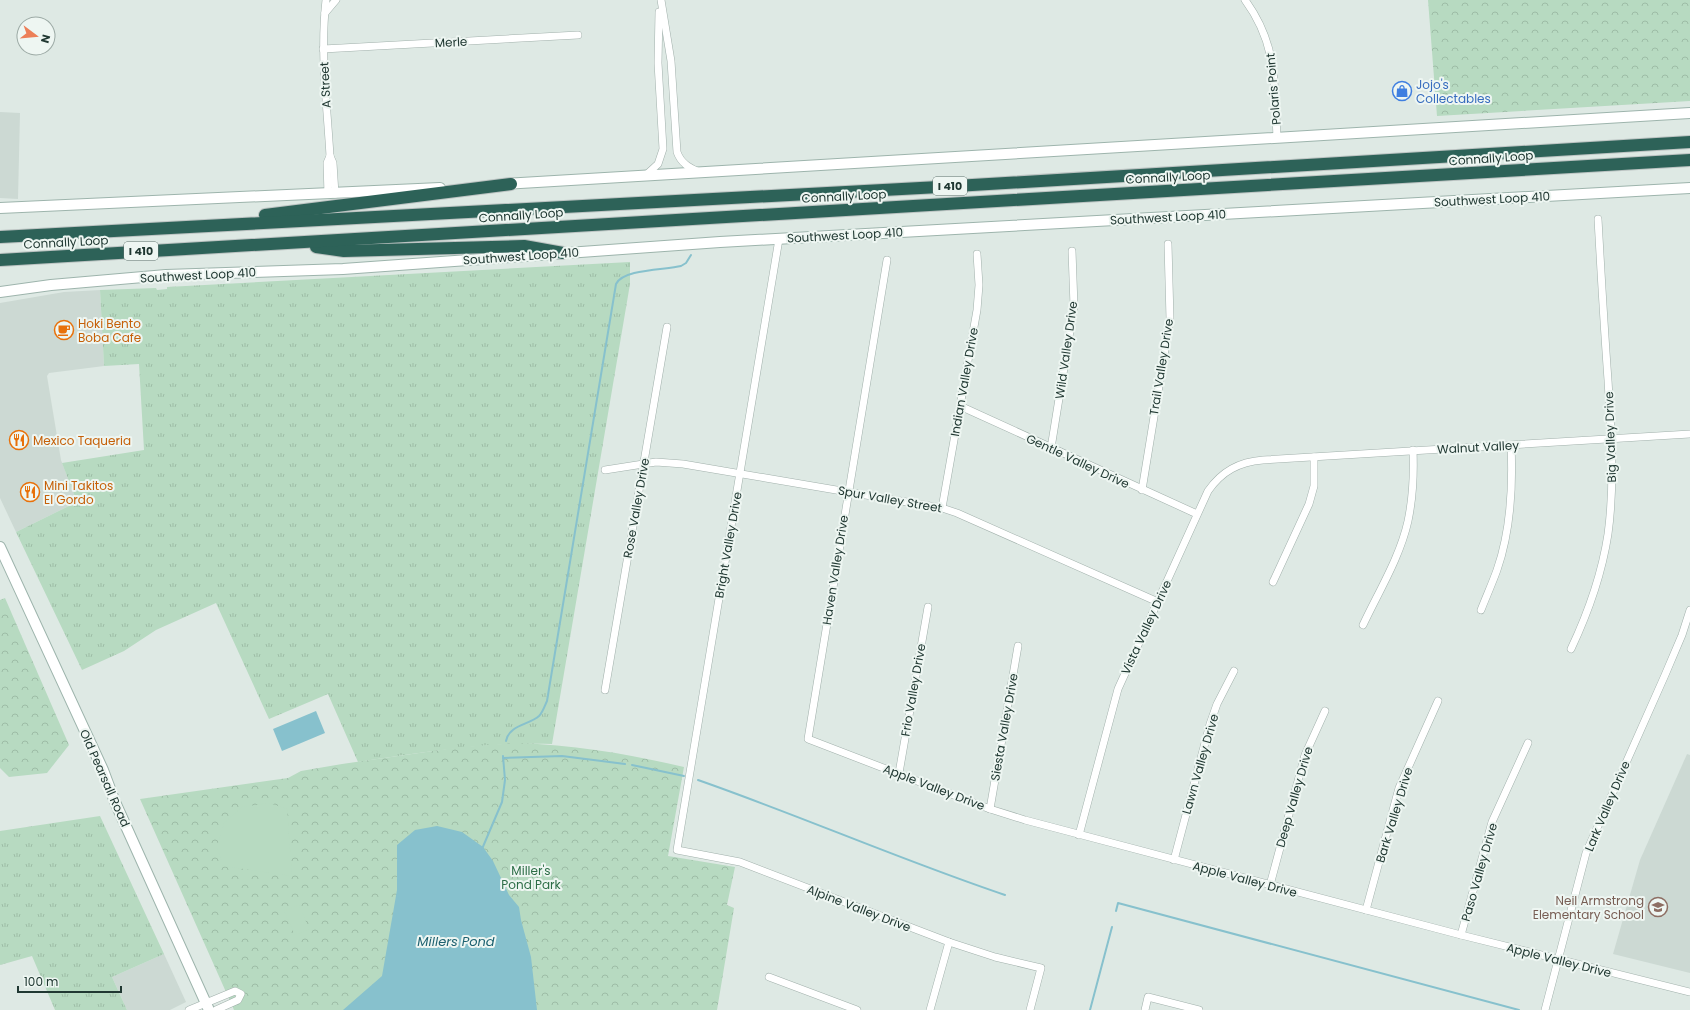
<svg xmlns="http://www.w3.org/2000/svg" width="1690" height="1010" viewBox="0 0 1690 1010" font-family="Poppins,sans-serif">
	<style>
		.built { fill: #ccd9d3 }
		.grass { fill: url(#grass-tufts) }
		.forest { fill: url(#forest-crowns) }
		.pitch { fill: #b7dac1 }
		.water { fill: #87c1cd }
		.lines { fill: none; stroke-linecap: round; stroke-linejoin: round }
		.stream { stroke: #87c1cd; stroke-width: 2 }
		.minor-casing { stroke: #a1b0ab; stroke-width: 8 }
		.secondary-casing { stroke: #9db4ac; stroke-width: 12 }
		.motorway-casing { stroke: #bcc3c2; stroke-width: 14 }
		.minor { stroke: #fff; stroke-width: 7 }
		.secondary { stroke: #fff; stroke-width: 10 }
		.motorway { stroke: #2d6258; stroke-width: 12 }
		.labels { text-anchor: middle; dominant-baseline: central; stroke-width: 4; stroke-linejoin: round; paint-order: stroke }
		.shield { fill: #eef6f2; stroke: #5e716c; stroke-width: 1 }
		.shield-label { font-size: 11px; font-weight: bold; fill: #203832 }
		.street-label { font-size: 12px; fill: #203832; stroke: #eef6f2 }
		.shop-label { font-size: 12px; fill: #366cbe; stroke: #eef6f2; text-anchor: start }
		.food-label { font-size: 12px; fill: #c56008; stroke: #eef6f2; text-anchor: start }
		.park-label { font-size: 12px; fill: #2c6d46; stroke: #eef6f2 }
		.education-label { font-size: 12px; fill: #785e54; stroke: #eef6f2; text-anchor: end }
		.water-label { font-size: 13px; font-style: italic; fill: #1d6170; stroke: #eef6f2 }
	</style>
	<defs>
		<pattern id="grass-tufts" width="24" height="20" patternUnits="userSpaceOnUse"><rect width="24" height="20" fill="#b7dac1"/><path d="M3 7l-1-3M5 7V3M7 7l1-3M15 17l-1-3M17 17v-4M19 17l1-3" fill="none" stroke="#9dbca6"/></pattern>
		<pattern id="forest-crowns" width="20" height="18" patternUnits="userSpaceOnUse"><rect width="20" height="18" fill="#b7dac1"/><path d="M2 6a3 3 0 1 1 6 0M12 15a3 3 0 1 1 6 0" fill="none" stroke="#9dbca6"/></pattern>
	</defs>
	<rect width="100%" height="100%" fill="#dee9e4"/>
	<g class="built">
		<path d="M0,112L20,113L18,199L0,198Z"/>
		<path d="M100,290L104,366L49,373L47,376L61,460L77,502L16,532L0,498V303L64,292Z"/>
		<path d="M1687,754L1690,755V973L1613,954L1640,860Z"/>
		<path d="M164,954L186,1002L170,1010H127L112,977Z"/>
	</g>
	<g class="grass">
		<path d="M630,262V284L552,744C486,742 423,752 358,762L328,694L269,719L216,603L156,630L124,651L82,670L16,532L77,502L62,463L144,450L139,364L104,366L100,290L156,288L157,290L167,289V287Z"/>
		<path d="M100,816L164,954L112,977L127,1010H55L32,956L0,965V831Z"/>
	</g>
	<g class="forest">
		<path d="M1428,0H1690V101L1437,116Z"/>
		<path d="M5,598L69,745L47,773L9,777L0,768V600Z"/>
		<path d="M518,743C575,745 629,754 684,767L668,856L735,867L727,905L734,908L717,1010H234L140,799L288,778L301,771L342,764L461,747Z"/>
	</g>
	<g class="pitch">
		<path d="M269,803L287,809L292,876L223,866L217,847L224,823L242,807Z"/>
		<path d="M299,905L309,929L295,935L284,911Z"/>
	</g>
	<g class="water">
		<path d="M316,711L325,733L282,751L273,729Z"/>
		<path d="M437,826L462,832L483,847L493,861L509,895L519,907L521,920L531,957L537,1010H343L382,976L397,890V845L415,830Z"/>
	</g>
	<g class="lines">
		<g class="stream">
			<path d="M506,741C509,725 529,725 539,716C543,712 545,705 547,701L616,284C623,269 665,270 681,266L686,263L691,255"/>
			<path d="M503,758L562,756L625,764"/>
			<path d="M632,765L684,776"/>
			<path d="M698,780C801,816 901,860 1005,895"/>
			<path d="M482,849L502,802L505,780L503,756"/>
			<path d="M1116,911L1118,903L1519,1010"/>
			<path d="M1090,1010L1112,927"/>
		</g>
		<defs>
			<g id="minor">
				<path d="M326,0C320,52 327,104 330,156L333,163L335,194"/>
				<path d="M661,0L671,61L677,152C681,163 688,167 699,172"/>
				<path d="M1245,0C1278,45 1274,84 1277,137"/>
				<path d="M325,13L336,0"/>
				<path d="M323,49L578,35"/>
				<path d="M646,175L658,164L663,149L658,63L659,12"/>
				<path d="M328,194L327,163L330,156"/>
				<path d="M779,239L677,850L740,862L949,942L995,957L1041,968L1030,1010"/>
				<path d="M887,260L808,739L990,809L1025,820L1461,935L1690,992"/>
				<path d="M960,406L1197,514"/>
				<path d="M1051,448L1074,306L1072,251"/>
				<path d="M605,470L656,462L683,464L942,508L957,513L1158,602"/>
				<path d="M1142,490L1170,319L1168,244"/>
				<path d="M942,508L977,310L979,285L977,254"/>
				<path d="M1273,582L1309,504L1314,486V457"/>
				<path d="M1481,610C1486,597 1492,584 1497,570C1511,530 1513,487 1511,445"/>
				<path d="M1363,625C1379,591 1400,557 1408,521C1413,497 1414,474 1413,450"/>
				<path d="M1571,649C1588,613 1602,573 1608,534C1615,482 1611,431 1608,380C1604,326 1601,273 1598,219"/>
				<path d="M605,690L667,327"/>
				<path d="M899,773L928,607"/>
				<path d="M990,809L1018,646"/>
				<path d="M1079,835L1118,689L1208,491C1222,471 1239,462 1263,460L1690,434"/>
				<path d="M1174,860L1210,724L1217,704L1234,671"/>
				<path d="M1270,885L1305,755L1325,711"/>
				<path d="M1366,910L1399,788L1438,701"/>
				<path d="M1461,935L1492,822L1528,743"/>
				<path d="M769,977L857,1010"/>
				<path d="M189,1010L235,991L241,994L238,1000L216,1010"/>
				<path d="M930,1010L949,942"/>
				<path d="M1145,1010L1148,997L1199,1010"/>
				<path d="M1545,1010L1586,853L1665,675L1682,635L1690,610"/>
			</g>
			<g id="secondary">
				<path d="M504,184L1690,113"/>
				<path d="M0,208L440,188"/>
				<path d="M0,292L51,285L166,275L343,269L720,242L1690,188"/>
				<path d="M0,547L103,770L115,802L209,1010"/>
			</g>
			<g id="motorway">
				<path d="M265,215L511,184"/>
				<path d="M0,237L939,187L1690,142"/>
				<path d="M316,247L344,251L524,246L563,253"/>
				<path d="M0,260L1690,160"/>
			</g>
		</defs>
		<use href="#minor" class="minor-casing"/>
		<use href="#secondary" class="secondary-casing"/>
		<use href="#motorway" class="motorway-casing"/>
		<use href="#minor" class="minor"/>
		<use href="#secondary" class="secondary"/>
		<use href="#motorway" class="motorway"/>
	</g>
	<defs>
		<symbol id="shop-ring" viewBox="-11 -11 22 22"><circle r="9.5" fill="#eef6f2" stroke="#3f7fe0" stroke-width="1.5"/><path d="M-5-2.5h2.3a2.7 3.5 0 0 1 5.4 0H5L5.5 6h-11ZM-1.5-2.5h3a1.5 2.3 0 0 0-3 0Z" fill="#3f7fe0"/></symbol>
		<symbol id="cafe-ring" viewBox="-11 -11 22 22"><circle r="9.5" fill="#eef6f2" stroke="#e8710a" stroke-width="1.5"/><path d="M-5.5-4.5H6V0H3Q3 3.5 0 3.5H-2.5Q-5.5 3.5-5.5 0ZM3-3.2v2h1.7v-2ZM-6 4.5H4V6H-6Z" fill="#e8710a"/></symbol>
		<symbol id="restaurant-ring" viewBox="-11 -11 22 22"><circle r="9.5" fill="#eef6f2" stroke="#e8710a" stroke-width="1.5"/><path d="M-5-6h1v4h1v-4h1v4h1v-4h1v5L-1.5 .5V6h-2V.5L-5-1ZM5-6V6H3V1.5H1.5Q1.5-4 5-6Z" fill="#e8710a"/></symbol>
		<symbol id="school-ring" viewBox="-11 -11 22 22"><circle r="9.5" fill="#eef6f2" stroke="#8d6e63" stroke-width="1.5"/><path d="M0-5L7-2L0 1L-7-2ZM-4 1L0 2.5L4 1V4Q0 6-4 4Z" fill="#8d6e63"/></symbol>
	</defs>
	<g fill-rule="evenodd">
		<use href="#shop-ring" x="1391" y="80" width="22" height="22"/>
		<use href="#cafe-ring" x="53" y="319" width="22" height="22"/>
		<use href="#restaurant-ring" x="8" y="429" width="22" height="22"/>
		<use href="#restaurant-ring" x="19" y="481" width="22" height="22"/>
		<use href="#school-ring" x="1647" y="896" width="22" height="22"/>
	</g>
	<g class="labels">
		<g class="shield">
			<rect x="933" y="177" width="34" height="18" rx="3"/>
			<rect x="124" y="242" width="34" height="18" rx="3"/>
		</g>
		<g class="shield-label">
			<text x="950" y="186">I 410</text>
			<text x="141" y="251">I 410</text>
		</g>
		<g class="street-label">
			<text transform="translate(451 42) rotate(-3)">Merle</text>
			<text transform="translate(325 85) rotate(-93)">A Street</text>
			<text transform="translate(1273 89) rotate(-95)">Polaris Point</text>
			<text transform="translate(1491 158) rotate(-4)">Connally Loop</text>
			<text transform="translate(1168 177) rotate(-3)">Connally Loop</text>
			<text transform="translate(844 196) rotate(-3)">Connally Loop</text>
			<text transform="translate(1492 199) rotate(-3)">Southwest Loop 410</text>
			<text transform="translate(521 215) rotate(-4)">Connally Loop</text>
			<text transform="translate(1168 217) rotate(-3)">Southwest Loop 410</text>
			<text transform="translate(845 235) rotate(-3)">Southwest Loop 410</text>
			<text transform="translate(66 242) rotate(-3)">Connally Loop</text>
			<text transform="translate(521 256) rotate(-4)">Southwest Loop 410</text>
			<text transform="translate(198 275) rotate(-3)">Southwest Loop 410</text>
			<text transform="translate(1066 350) rotate(-82)">Wild Valley Drive</text>
			<text transform="translate(1161 367) rotate(-81)">Trail Valley Drive</text>
			<text transform="translate(964 382) rotate(-80)">Indian Valley Drive</text>
			<text transform="translate(1610 437) rotate(-92)">Big Valley Drive</text>
			<text transform="translate(1478 447) rotate(-3)">Walnut Valley</text>
			<text transform="translate(1078 461) rotate(25)">Gentle Valley Drive</text>
			<text transform="translate(890 499) rotate(10)">Spur Valley Street</text>
			<text transform="translate(636 508) rotate(-80)">Rose Valley Drive</text>
			<text transform="translate(728 545) rotate(-80)">Bright Valley Drive</text>
			<text transform="translate(835 570) rotate(-81)">Haven Valley Drive</text>
			<text transform="translate(1146 627) rotate(-65)">Vista Valley Drive</text>
			<text transform="translate(913 690) rotate(-80)">Frio Valley Drive</text>
			<text transform="translate(1004 727) rotate(-80)">Siesta Valley Drive</text>
			<text transform="translate(1200 764) rotate(-74)">Lawn Valley Drive</text>
			<text transform="translate(105 778) rotate(66)">Old Pearsall Road</text>
			<text transform="translate(934 787) rotate(21)">Apple Valley Drive</text>
			<text transform="translate(1294 797) rotate(-74)">Deep Valley Drive</text>
			<text transform="translate(1607 806) rotate(-67)">Lark Valley Drive</text>
			<text transform="translate(1394 815) rotate(-73)">Bark Valley Drive</text>
			<text transform="translate(1479 872) rotate(-74)">Paso Valley Drive</text>
			<text transform="translate(1245 879) rotate(15)">Apple Valley Drive</text>
			<text transform="translate(859 908) rotate(21)">Alpine Valley Drive</text>
			<text transform="translate(1559 960) rotate(14)">Apple Valley Drive</text>
		</g>
		<g class="shop-label">
			<text x="1416" y="84">Jojo's<tspan x="1416" dy="14">Collectables</tspan></text>
		</g>
		<g class="food-label">
			<text x="78" y="323">Hoki Bento<tspan x="78" dy="14">Boba Cafe</tspan></text>
			<text x="33" y="440">Mexico Taqueria</text>
			<text x="44" y="485">Mini Takitos<tspan x="44" dy="14">El Gordo</tspan></text>
		</g>
		<g class="park-label">
			<text x="531" y="870">Miller's<tspan x="531" dy="14">Pond Park</tspan></text>
		</g>
		<g class="education-label">
			<text x="1644" y="900">Neil Armstrong<tspan x="1644" dy="14">Elementary School</tspan></text>
		</g>
		<g class="water-label">
			<text x="456" y="941">Millers Pond</text>
		</g>
	</g>
	<g transform="translate(36 36) rotate(106)"><circle r="19" fill="#eef6f2" stroke="#9caaa5"/>
	<path d="M0-3L7 15L0 10L-7 15Z" fill="#ec7f58"/>
	<text y="-6" font-size="11" font-weight="bold" text-anchor="middle" fill="#203832">N</text>
	</g>
	<path d="M18 986v6h103v-6" fill="none" stroke="#203832" stroke-width="2"/>
	<text x="24" y="986" font-size="12" fill="#203832" stroke="#eef6f2" stroke-width="3" paint-order="stroke">100 m</text>
</svg>
